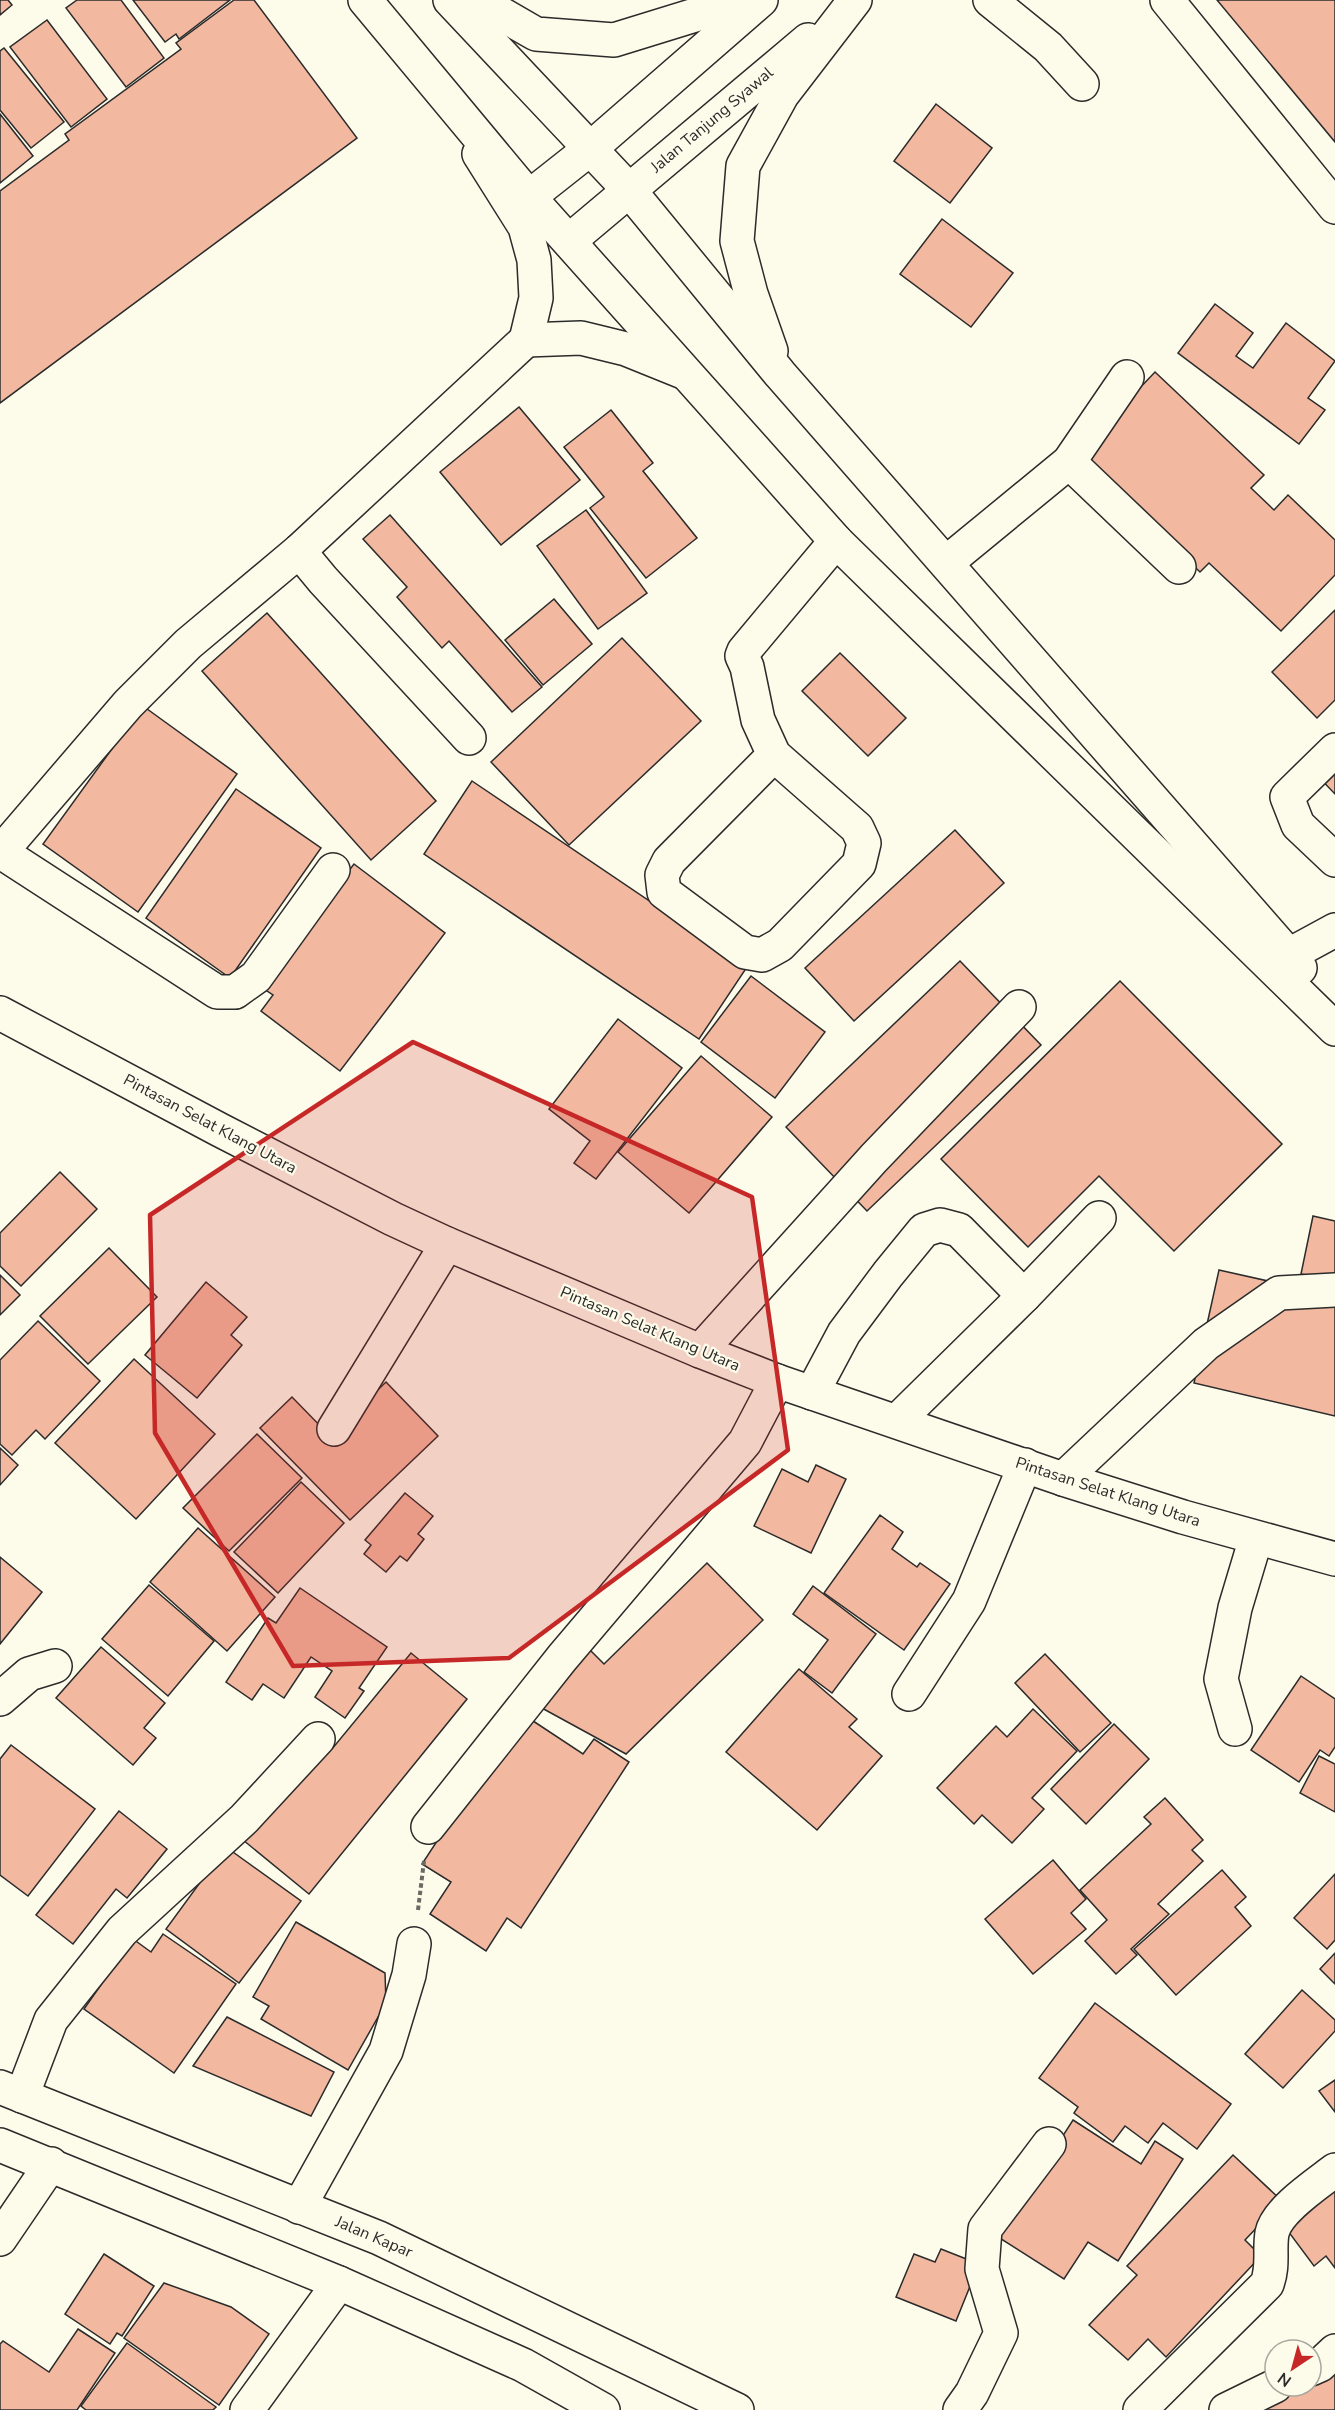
<svg xmlns="http://www.w3.org/2000/svg" width="1335" height="2410" viewBox="0 0 1335 2410" font-family="'Nunito Sans',sans-serif">
	<style>
		.building { fill: #f2b8a0; stroke: #2b2b2b; stroke-width: 1.5 }
		.lines { fill: none; stroke-linecap: round; stroke-linejoin: round }
		.minor-casing { stroke: #2b2b2b; stroke-width: 36 }
		.major-casing { stroke: #2b2b2b; stroke-width: 36 }
		.highway-casing { stroke: #2b2b2b; stroke-width: 36 }
		.path { stroke: #6a6964; stroke-width: 4; stroke-dasharray: 4.5 3; stroke-linecap: butt }
		.minor { stroke: #fdfbea; stroke-width: 33 }
		.major { stroke: #fdfbea; stroke-width: 33 }
		.highway { stroke: #fdfbea; stroke-width: 33 }
		.marked { fill: #c62828; fill-opacity: 0.2; stroke: #c62828; stroke-width: 4.5; stroke-linejoin: round }
		.labels { text-anchor: middle; dominant-baseline: central; stroke-width: 4.5; stroke-linejoin: round; paint-order: stroke }
		.street-label { font-size: 16px; fill: #2b2b2b; stroke: #fdfbea }
	</style>
	<rect width="100%" height="100%" fill="#fdfbea"/>
	<g class="building">
		<path d="M0,0H8L12,5L0,15Z"/>
		<path d="M77,0H121L164,58L126,87L66,8Z"/>
		<path d="M133,0H230L179,39L176,34L165,42Z"/>
		<path d="M234,0H254L357,138L0,403V191L69,140L65,134L181,49L176,43Z"/>
		<path d="M1217,0H1335V142Z"/>
		<path d="M47,20L107,99L71,127L10,47Z"/>
		<path d="M4,48L64,122L31,148L0,110V51Z"/>
		<path d="M936,104L992,148L950,203L894,161Z"/>
		<path d="M0,114L33,156L0,183Z"/>
		<path d="M942,219L1013,273L971,327L900,274Z"/>
		<path d="M1215,304L1253,333L1236,356L1253,368L1286,323L1335,361L1308,398L1325,410L1299,444L1178,353Z"/>
		<path d="M1155,372L1264,475L1251,488L1274,510L1288,495L1335,540V575L1281,631L1209,563L1200,572L1077,454Z"/>
		<path d="M519,407L580,480L501,545L440,472Z"/>
		<path d="M611,410L653,463L643,471L697,538L646,578L590,508L604,497L564,447Z"/>
		<path d="M586,510L647,593L598,629L537,546Z"/>
		<path d="M390,515L542,687L512,712L449,641L442,648L397,597L407,587L363,539Z"/>
		<path d="M554,599L592,644L543,685L505,640Z"/>
		<path d="M1335,610V700L1317,718L1272,672Z"/>
		<path d="M267,613L436,801L371,860L202,671Z"/>
		<path d="M622,638L701,721L569,845L491,762Z"/>
		<path d="M840,653L906,718L868,756L802,691Z"/>
		<path d="M143,706L237,774L138,912L43,844Z"/>
		<path d="M1335,746V794L1311,769Z"/>
		<path d="M472,781L747,967L699,1039L424,854Z"/>
		<path d="M236,789L321,848L230,978L146,918Z"/>
		<path d="M955,830L1004,883L854,1021L805,968Z"/>
		<path d="M354,864L445,933L340,1071L261,1011L273,995L261,987Z"/>
		<path d="M960,961L1041,1045L867,1211L786,1127Z"/>
		<path d="M751,976L825,1032L775,1098L701,1042Z"/>
		<path d="M1120,981L1282,1144L1174,1251L1099,1176L1028,1247L941,1159Z"/>
		<path d="M618,1019L682,1068L596,1179L574,1163L590,1141L549,1109Z"/>
		<path d="M701,1056L772,1117L689,1213L618,1152Z"/>
		<path d="M60,1172L97,1209L21,1286L0,1266V1233Z"/>
		<path d="M1313,1216L1335,1221V1281L1301,1274Z"/>
		<path d="M109,1248L157,1297L88,1364L40,1316Z"/>
		<path d="M1219,1270L1335,1296V1416L1194,1383Z"/>
		<path d="M0,1275L20,1295L0,1315Z"/>
		<path d="M206,1282L247,1317L231,1335L242,1345L197,1398L145,1355Z"/>
		<path d="M38,1321L100,1381L45,1439L36,1430L12,1455L0,1444V1360Z"/>
		<path d="M134,1359L215,1434L136,1519L55,1443Z"/>
		<path d="M386,1382L438,1436L350,1520L260,1428L292,1397L330,1436Z"/>
		<path d="M257,1434L302,1478L229,1551L183,1508Z"/>
		<path d="M0,1448L18,1465L0,1485Z"/>
		<path d="M816,1465L846,1479L811,1553L754,1526L782,1469L808,1482Z"/>
		<path d="M301,1482L344,1523L278,1593L234,1552Z"/>
		<path d="M405,1493L433,1516L418,1534L424,1539L407,1561L400,1556L386,1572L364,1554L371,1545L365,1540Z"/>
		<path d="M880,1515L903,1532L892,1549L917,1567L920,1563L950,1584L904,1650L824,1593Z"/>
		<path d="M198,1528L275,1597L227,1651L150,1582Z"/>
		<path d="M0,1557L42,1592L0,1644Z"/>
		<path d="M707,1563L763,1620L626,1754L518,1695L576,1636L604,1664Z"/>
		<path d="M149,1585L214,1641L168,1696L102,1639Z"/>
		<path d="M813,1586L876,1634L832,1693L804,1672L828,1640L793,1614Z"/>
		<path d="M300,1588L387,1647L359,1688L364,1691L345,1718L315,1697L332,1671L311,1657L284,1698L263,1684L252,1700L226,1682L268,1618L276,1623Z"/>
		<path d="M101,1647L165,1703L144,1728L156,1738L133,1765L56,1698Z"/>
		<path d="M411,1653L467,1699L309,1894L243,1840L323,1741L332,1749Z"/>
		<path d="M1045,1654L1111,1723L1080,1752L1015,1683Z"/>
		<path d="M799,1669L857,1719L849,1727L882,1756L817,1830L726,1752Z"/>
		<path d="M1301,1676L1335,1699V1747L1329,1756L1320,1750L1299,1782L1251,1750Z"/>
		<path d="M1033,1709L1077,1751L1032,1798L1044,1809L1012,1843L982,1815L974,1824L937,1788L996,1726L1007,1737Z"/>
		<path d="M521,1713L583,1754L594,1739L629,1762L521,1928L507,1918L486,1951L430,1914L451,1882L422,1864Z"/>
		<path d="M1114,1724L1149,1759L1086,1824L1051,1789Z"/>
		<path d="M11,1745L95,1809L28,1896L0,1875V1759Z"/>
		<path d="M1319,1756L1335,1764V1812L1300,1793Z"/>
		<path d="M1165,1798L1203,1840L1192,1850L1203,1861L1158,1904L1169,1914L1131,1949L1137,1955L1116,1974L1085,1941L1107,1920L1080,1890L1151,1824L1144,1817Z"/>
		<path d="M119,1811L167,1849L127,1898L116,1889L73,1944L36,1915Z"/>
		<path d="M226,1847L301,1901L239,1983L166,1929Z"/>
		<path d="M1053,1860L1086,1899L1071,1913L1086,1929L1033,1974L985,1919Z"/>
		<path d="M1222,1870L1246,1897L1235,1907L1251,1926L1176,1995L1134,1949Z"/>
		<path d="M1335,1874V1940L1327,1949L1294,1918Z"/>
		<path d="M296,1922L385,1973L386,2003L348,2070L261,2019L269,2006L253,1997Z"/>
		<path d="M163,1934L236,1984L174,2073L84,2009L133,1939L151,1952Z"/>
		<path d="M1335,1953V1984L1320,1969Z"/>
		<path d="M1302,1990L1335,2020V2031L1283,2088L1245,2054Z"/>
		<path d="M1095,2003L1231,2104L1197,2149L1163,2123L1148,2143L1125,2126L1113,2142L1074,2113L1078,2107L1039,2078Z"/>
		<path d="M227,2017L334,2072L311,2116L193,2066Z"/>
		<path d="M1335,2080V2112L1319,2091Z"/>
		<path d="M1073,2120L1141,2164L1155,2141L1183,2159L1118,2261L1088,2242L1064,2279L998,2237Z"/>
		<path d="M1233,2155L1282,2201L1245,2240L1261,2256L1166,2357L1148,2339L1128,2360L1089,2325L1137,2275L1127,2266Z"/>
		<path d="M1335,2175V2268L1326,2256L1314,2266L1279,2219Z"/>
		<path d="M941,2249L979,2264L956,2321L896,2297L914,2254L935,2262Z"/>
		<path d="M104,2254L154,2286L122,2336L117,2333L110,2344L65,2314Z"/>
		<path d="M164,2283L231,2307L269,2334L219,2405L124,2338Z"/>
		<path d="M78,2329L115,2353L77,2410H0V2344L3,2341L49,2372Z"/>
		<path d="M127,2343L216,2407L213,2410H86L81,2406Z"/>
		<path d="M1311,2353H1335V2410H1219L1275,2386H1311Z"/>
	</g>
	<g class="lines">
		<defs>
			<g id="minor">
				<path d="M990,0L1048,47L1082,84"/>
				<path d="M1167,0L1335,207"/>
				<path d="M479,154L525,227L534,260L536,298L526,340"/>
				<path d="M526,340L581,338L626,349L683,372"/>
				<path d="M1069,462L1179,567"/>
				<path d="M299,551L323,580L469,738"/>
				<path d="M946,563L1069,462L1127,377"/>
				<path d="M1335,750L1287,797L1298,825L1335,860"/>
				<path d="M774,755L669,861L662,875L664,892L745,952L762,955L780,945L859,864L864,843L857,828L774,755L758,720L747,667L742,656L744,651L836,541"/>
				<path d="M1,852L217,992H235L256,977L333,870"/>
				<path d="M0,853L128,704L188,644L299,551L526,340"/>
				<path d="M1289,955L1335,930"/>
				<path d="M700,1351L874,1158L1019,1007"/>
				<path d="M812,1393L844,1333L888,1274L924,1230L940,1225L959,1230L1024,1296"/>
				<path d="M897,1421L1024,1296L1099,1218"/>
				<path d="M334,1429L447,1244"/>
				<path d="M1063,1479L1206,1344L1279,1293L1335,1290"/>
				<path d="M909,1694L969,1601L1025,1465"/>
				<path d="M0,1699L29,1674L55,1666"/>
				<path d="M1235,1729L1221,1679L1235,1608L1256,1538"/>
				<path d="M428,1827L562,1658L745,1442L777,1381"/>
				<path d="M22,2096L51,2020L122,1931L244,1819L318,1739"/>
				<path d="M299,2207L386,2051L409,1975L414,1944"/>
				<path d="M0,2239L51,2164"/>
				<path d="M1311,2369L1320,2365L1335,2351"/>
				<path d="M247,2410L339,2283"/>
				<path d="M960,2410L972,2393L1001,2333L982,2269L985,2229L1049,2144"/>
				<path d="M1140,2410L1267,2284C1274,2265 1269,2251 1272,2233C1277,2210 1317,2184 1335,2170"/>
				<path d="M1226,2410L1275,2386"/>
			</g>
			<g id="major">
				<path d="M365,0L529,197L836,541L1335,1029"/>
				<path d="M450,0L629,190L780,374L1300,968"/>
				<path d="M477,0L536,34L614,40L708,11L730,0"/>
				<path d="M529,197L591,148L761,0"/>
				<path d="M569,241L808,40"/>
				<path d="M771,351L751,294L737,241L743,166L782,95L855,0"/>
			</g>
			<g id="highway">
				<path d="M0,1013L220,1130L393,1219L447,1244L700,1351L777,1381L1063,1479L1183,1517L1335,1559"/>
				<path d="M0,2087L379,2238L737,2410"/>
				<path d="M0,2145L339,2283L523,2365L603,2410"/>
			</g>
		</defs>
		<use href="#minor" class="minor-casing"/>
		<use href="#major" class="major-casing"/>
		<use href="#highway" class="highway-casing"/>
		<path class="path" d="M418,1910L424,1861"/>
		<use href="#minor" class="minor"/>
		<use href="#major" class="major"/>
		<use href="#highway" class="highway"/>
	</g>
	<path class="marked" d="M413,1042L752,1197L788,1450L509,1658L293,1666L155,1433L150,1215Z"/>
	<g class="labels">
		<g class="street-label">
			<text transform="translate(712 120) rotate(-40)">Jalan Tanjung Syawal</text>
			<text transform="translate(210 1124) rotate(28)">Pintasan Selat Klang Utara</text>
			<text transform="translate(650 1329) rotate(23)">Pintasan Selat Klang Utara</text>
			<text transform="translate(1108 1492) rotate(18)">Pintasan Selat Klang Utara</text>
			<text transform="translate(374 2237) rotate(23)">Jalan Kapar</text>
		</g>
	</g>
	<g transform="translate(1293 2368) rotate(216)"><circle r="28" fill="#fdfbea" stroke="#a9a89e" stroke-width="1.5"/>
	<path d="M0-4.5L10 22L0 15L-10 22Z" fill="#c62828"/>
	<text y="-9" font-size="16" font-weight="bold" text-anchor="middle" fill="#2b2b2b">N</text>
	</g>
</svg>
